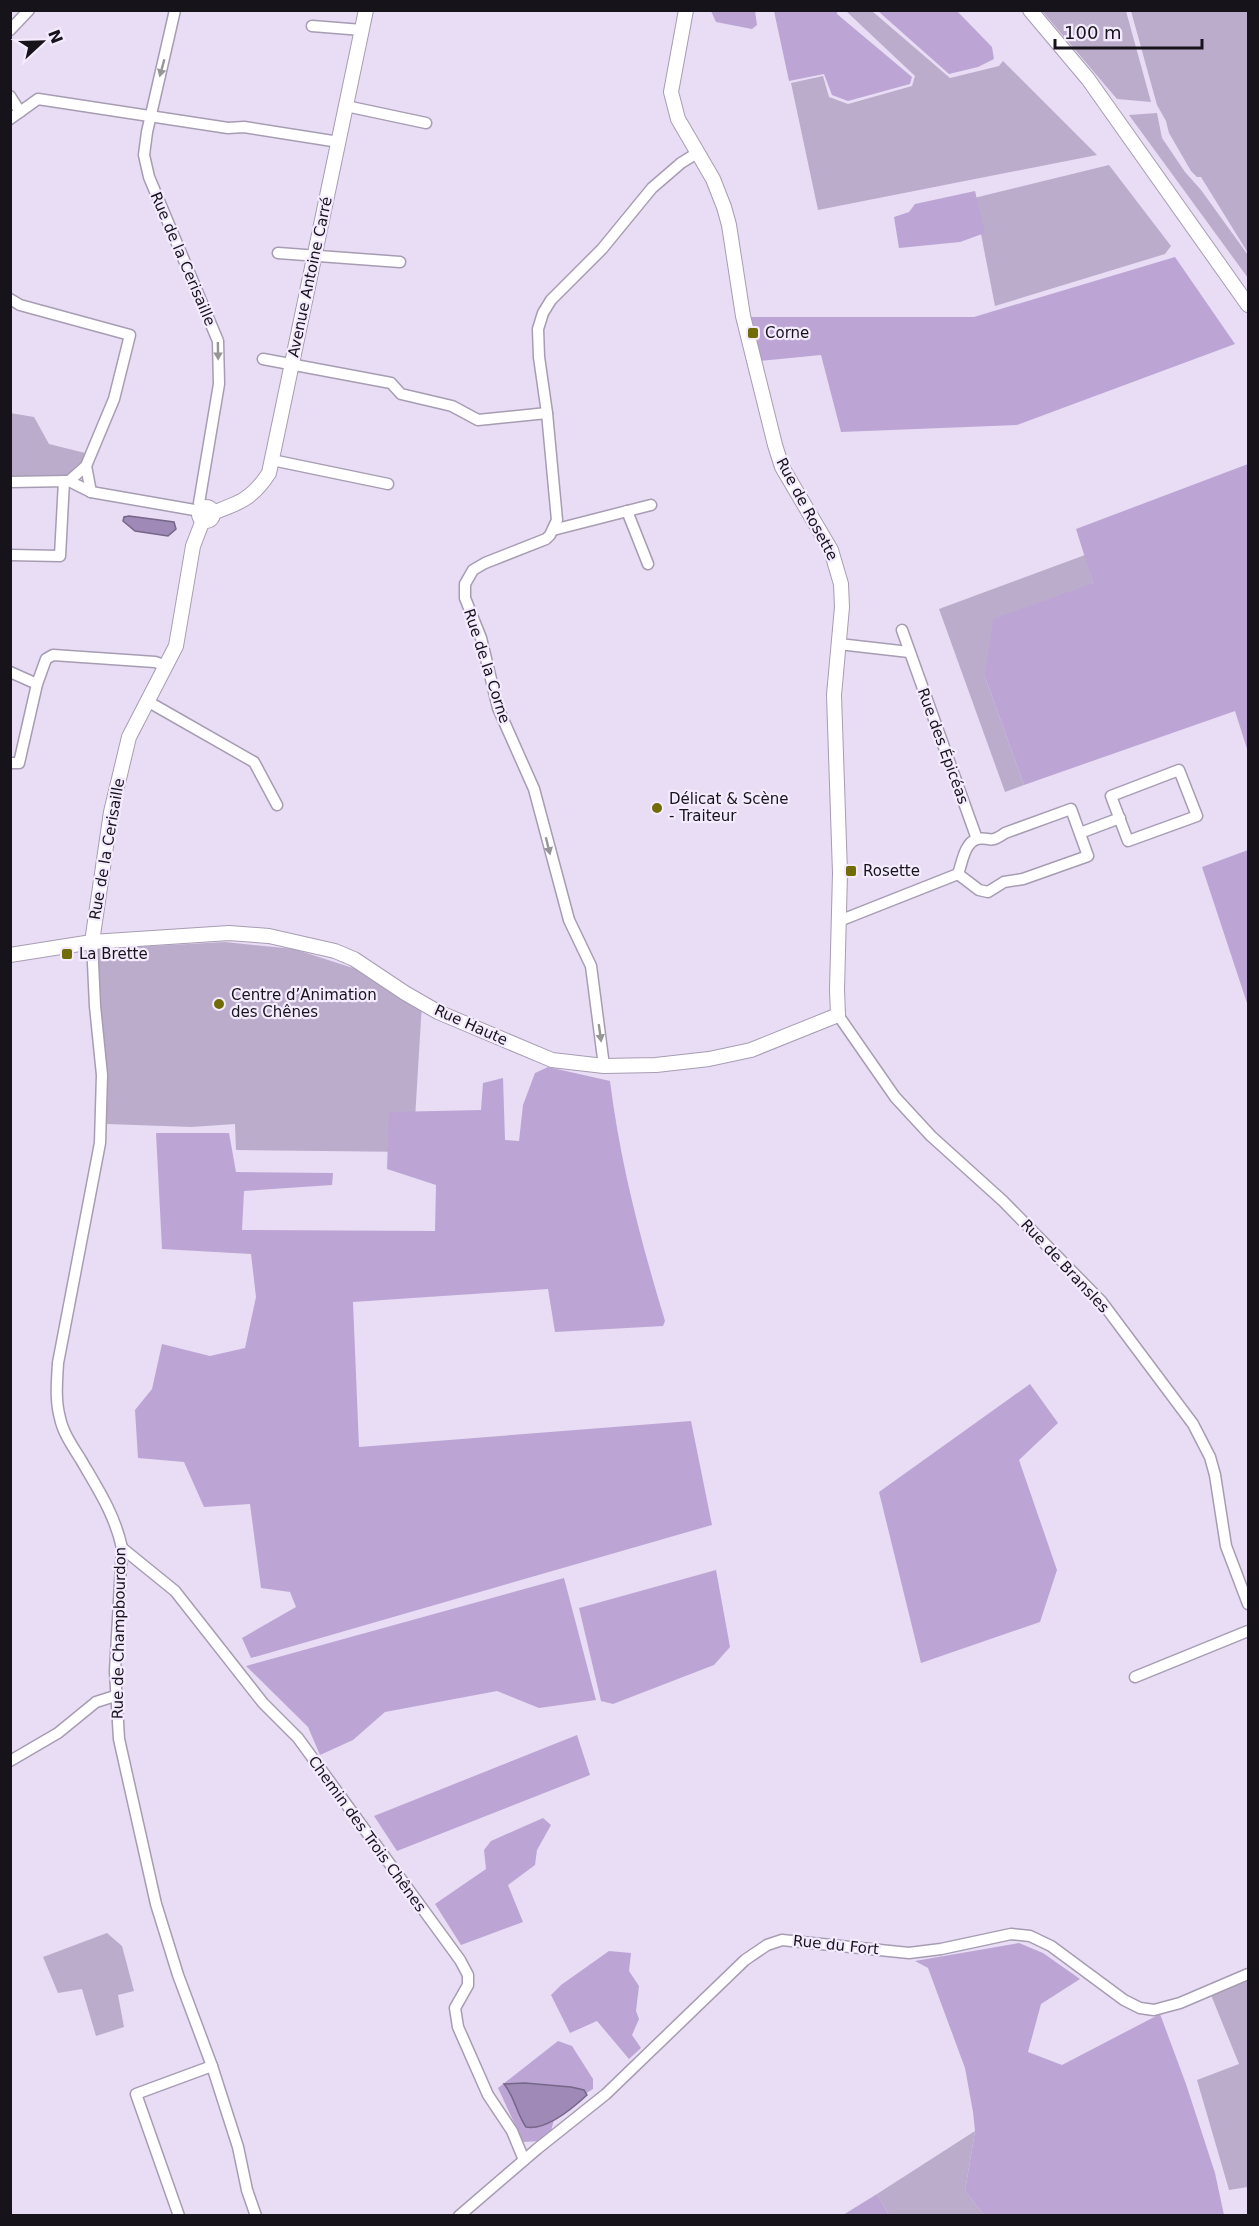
<svg xmlns="http://www.w3.org/2000/svg" width="1259" height="2226" viewBox="0 0 1259 2226" font-family="'DejaVu Sans',sans-serif">
	<style>
		.green { fill: #bbaccc }
		.forest { fill: #bca5d4 }
		.water { fill: #9f89b6; stroke: #766688; stroke-width: 1.5 }
		.lines { fill: none; stroke-linecap: round; stroke-linejoin: round }
		.minor-casing { stroke: #a79db3; stroke-width: 13 }
		.tertiary-casing { stroke: #a79db3; stroke-width: 16 }
		.minor { stroke: #fff; stroke-width: 10 }
		.tertiary { stroke: #fff; stroke-width: 14 }
		.oneway { fill: #979598 }
		.poi-dot { fill: #716c08; stroke: #f4ebfe; stroke-width: 2 }
		.labels { text-anchor: middle; dominant-baseline: central; stroke-width: 4.5; stroke-linejoin: round; paint-order: stroke }
		.street-label { font-size: 15px; fill: #17131b; stroke: #f4ebfe }
		.poi-label { font-size: 15px; fill: #17131b; stroke: #f4ebfe; text-anchor: start }
	</style>
	<rect width="100%" height="100%" fill="#e8ddf4"/>
	<g class="green">
		<path d="M846,11H872L950,78L999,66L1003,61L1097,155L818,210L791,83L823,76L829,97L848,104L912,86L915,76Z"/>
		<path d="M1042,11H1126L1151,102L1117,99Z"/>
		<path d="M1131,11H1248V253L1201,177H1197L1191,171L1169,133L1166,121L1157,105Z"/>
		<path d="M1157,113L1162,138L1185,172L1201,190L1248,255V278L1129,115Z"/>
		<path d="M1109,165L1171,246L1165,254L995,306L974,198Z"/>
		<path d="M10,413L34,417L49,444L85,453L81,466L63,477H11Z"/>
		<path d="M1085,555L1093,583L985,677L1024,785L1005,792L939,609Z"/>
		<path d="M225,942L294,949L356,969L422,1003L413,1152L236,1150L235,1124L191,1127L107,1124L96,949Z"/>
		<path d="M107,1933L122,1946L134,1991L118,1995L124,2027L96,2036L82,1989L58,1993L43,1957Z"/>
		<path d="M1248,1978V2187L1229,2190L1197,2080L1239,2064L1211,1995Z"/>
		<path d="M975,2131L965,2191L984,2215H889L877,2194Z"/>
	</g>
	<g class="forest">
		<path d="M711,11H755L757,25L752,29L716,22Z"/>
		<path d="M774,11H837V14L912,77L910,84L848,101L832,95L824,74L789,81Z"/>
		<path d="M878,11H957L992,47L994,59L978,67L949,74Z"/>
		<path d="M975,191L985,233L960,242L899,248L894,217L909,212L915,204Z"/>
		<path d="M1175,257L1235,344L1017,425L841,432L821,355L760,361L749,317H974Z"/>
		<path d="M1248,464V752L1235,711L1024,785L985,677L993,619L1093,583L1076,529Z"/>
		<path d="M1248,850V1006L1202,867Z"/>
		<path d="M548,1067L610,1081C620,1162 641,1242 665,1321L663,1326L555,1332L548,1289L353,1302L359,1447L691,1421L712,1525L251,1658L242,1638L296,1607L290,1592L261,1588L250,1504L204,1507L184,1462L138,1458L135,1410L152,1389L162,1344L210,1356L245,1348L256,1297L251,1254L162,1249L156,1133H229L236,1172L333,1173L332,1185L244,1191L242,1230L435,1231L436,1185L387,1169L389,1112L481,1110L483,1083L503,1078L505,1140L519,1141L523,1105L535,1073Z"/>
		<path d="M1030,1384L1058,1423L1019,1460L1057,1570L1040,1622L921,1663L879,1492Z"/>
		<path d="M716,1570L730,1647L714,1665L613,1704L601,1701L579,1608Z"/>
		<path d="M564,1578L596,1700L539,1708L497,1691L385,1712L353,1740L320,1755L308,1727L246,1666Z"/>
		<path d="M577,1735L590,1775L397,1851L374,1816Z"/>
		<path d="M543,1818L551,1825L537,1850L535,1865L508,1885L523,1922L461,1945L435,1904L486,1869L484,1850L491,1841Z"/>
		<path d="M1019,1943L1043,1953L1080,1979L1041,2004L1028,2052L1062,2065L1160,2014L1186,2084L1215,2173L1224,2215H984L965,2191L975,2131L973,2112L965,2068L928,1968L915,1961Z"/>
		<path d="M609,1951L631,1953L629,1971L639,1986L636,2011L639,2019L632,2035L641,2048L629,2059L597,2021L570,2033L551,1995L561,1985Z"/>
		<path d="M558,2041L572,2046L593,2079V2089L556,2112L551,2131L541,2141L523,2142L498,2088Z"/>
		<path d="M877,2194L889,2215H843Z"/>
	</g>
	<g class="water">
		<path d="M129,516L174,522L176,529L168,536L135,531L123,521L124,517Z"/>
		<path d="M525,2083L571,2087L584,2090L587,2095C573,2108 546,2131 526,2127C516,2113 515,2097 504,2084Z"/>
	</g>
	<g class="lines">
		<defs>
			<g id="minor">
				<path d="M175,10L147,132L144,155L149,177L218,341L219,384L199,503L202,508"/>
				<path d="M312,26L362,30"/>
				<path d="M10,30L29,10"/>
				<path d="M10,96L20,112"/>
				<path d="M346,106L426,123"/>
				<path d="M10,119L38,99L228,128L244,127L339,142"/>
				<path d="M278,253L400,262"/>
				<path d="M10,299L20,305L130,335L114,399L86,466L69,481"/>
				<path d="M263,359L391,383L401,394L452,406L478,420L547,413"/>
				<path d="M272,460L388,484"/>
				<path d="M86,466L91,492"/>
				<path d="M10,482L69,481L91,492L200,511"/>
				<path d="M627,511L648,564"/>
				<path d="M553,530L651,505"/>
				<path d="M10,555L60,556L64,481"/>
				<path d="M902,630L977,839"/>
				<path d="M839,644L909,652"/>
				<path d="M10,672L37,684"/>
				<path d="M147,701L254,762L277,805"/>
				<path d="M10,763H19L37,684L46,659L53,655L155,662L167,666"/>
				<path d="M1179,770L1197,816L1128,841L1111,796Z"/>
				<path d="M1071,809L1088,856L1023,879L1004,882L988,892L979,890L958,874C962,864 964,843 977,839C990,836 988,845 1005,833Z"/>
				<path d="M1080,833L1120,818"/>
				<path d="M839,921L958,874"/>
				<path d="M92,942L95,1006L102,1075L100,1143L58,1363C57,1382 55,1400 60,1418C63,1433 73,1447 81,1460C98,1489 115,1515 122,1548L115,1671L119,1739L156,1904L178,1975L212,2066L238,2147L247,2190L256,2216"/>
				<path d="M838,1015L895,1097L931,1136L1003,1201L1101,1301L1193,1424L1210,1457L1215,1475L1226,1546L1248,1604"/>
				<path d="M604,1066L591,966L569,920L534,789L498,708L481,638L465,598V584L473,570L485,563L546,539L550,535L557,520L547,413L539,357L538,329L543,313L551,300L602,249L652,188L681,163L697,153"/>
				<path d="M122,1548L175,1591L263,1703L298,1738L460,1960L468,1975V1985L455,2008L458,2027L488,2095L512,2131L524,2160"/>
				<path d="M1135,1677L1248,1631"/>
				<path d="M10,1761L58,1733L96,1702L115,1696"/>
				<path d="M179,2216L136,2094L212,2066"/>
				<path d="M459,2216L537,2149L606,2094L745,1960L767,1945L782,1940L909,1953L941,1949L1011,1934L1030,1936L1051,1946L1124,2000L1140,2008L1154,2010L1180,2003L1248,1974"/>
			</g>
			<g id="tertiary">
				<path d="M1030,10L1088,79L1248,305"/>
				<circle cx="206" cy="514" r="7"/>
				<path d="M212,513C240,503 253,498 269,473L366,10"/>
				<path d="M92,942L111,812L129,737L176,646L193,546L203,520"/>
				<path d="M10,955L92,942L229,933L269,936L335,951L354,959L405,993L438,1012L552,1060L604,1066L656,1065L709,1059L751,1050L838,1015L837,990L840,873L834,695L842,607L841,584L831,550L782,467L775,445L743,316L729,225L724,207L713,179L678,119L671,92L686,10"/>
			</g>
		</defs>
		<use href="#minor" class="minor-casing"/>
		<use href="#tertiary" class="tertiary-casing"/>
		<use href="#minor" class="minor"/>
		<use href="#tertiary" class="tertiary"/>
	</g>
	<defs><path id="oneway-solid" d="M-6-.8H1V-3.2L6.5 0L1 3.2V.8H-6Z" transform="scale(1.5)"/></defs>
	<g class="oneway">
		<use href="#oneway-solid" transform="translate(162 68) rotate(105)"/>
		<use href="#oneway-solid" transform="translate(218 351) rotate(89)"/>
		<use href="#oneway-solid" transform="translate(548 846) rotate(76)"/>
		<use href="#oneway-solid" transform="translate(600 1033) rotate(82)"/>
	</g>
	<g class="poi-dot">
		<rect x="747" y="327" width="12" height="12" rx="3"/>
		<circle cx="657" cy="808" r="6"/>
		<rect x="845" y="865" width="12" height="12" rx="3"/>
		<rect x="61" y="948" width="12" height="12" rx="3"/>
		<circle cx="219" cy="1004" r="6"/>
	</g>
	<g class="labels">
		<g class="street-label">
			<text transform="translate(183 259) rotate(67)">Rue de la Cerisaille</text>
			<text transform="translate(310 277) rotate(-78)">Avenue Antoine Carré</text>
			<text transform="translate(807 509) rotate(62)">Rue de Rosette</text>
			<text transform="translate(487 666) rotate(72)">Rue de la Corne</text>
			<text transform="translate(943 746) rotate(70)">Rue des Épicéas</text>
			<text transform="translate(107 849) rotate(-80)">Rue de la Cerisaille</text>
			<text transform="translate(471 1025) rotate(24)">Rue Haute</text>
			<text transform="translate(1065 1266) rotate(47)">Rue de Bransles</text>
			<text transform="translate(119 1633) rotate(-89)">Rue de Champbourdon</text>
			<text transform="translate(367 1834) rotate(54)">Chemin des Trois Chênes</text>
			<text transform="translate(836 1945) rotate(6)">Rue du Fort</text>
		</g>
		<g class="poi-label">
			<text x="765" y="333">Corne</text>
			<text x="669" y="799">Délicat &amp; Scène<tspan x="669" dy="17">- Traiteur</tspan></text>
			<text x="863" y="871">Rosette</text>
			<text x="79" y="954">La Brette</text>
			<text x="231" y="995">Centre d’Animation<tspan x="231" dy="17">des Chênes</tspan></text>
		</g>
	</g>
	<rect width="1259" height="2226" fill="none" stroke="#17131b" stroke-width="24"/>
	<g transform="translate(42 42) rotate(68)" stroke="#f4ebfe" stroke-width="4.5" paint-order="stroke">
	<path d="M0-4.5L10 22L0 15L-10 22Z" fill="#17131b"/>
	<text y="-9" font-size="16" font-weight="bold" text-anchor="middle" fill="#17131b">N</text>
	</g>
	<path d="M1055 39v9h147v-9" fill="none" stroke="#17131b" stroke-width="3"/>
	<text x="1064" y="39" font-size="18" fill="#17131b" stroke="#f4ebfe" stroke-width="4.5" paint-order="stroke">100 m</text>
</svg>
